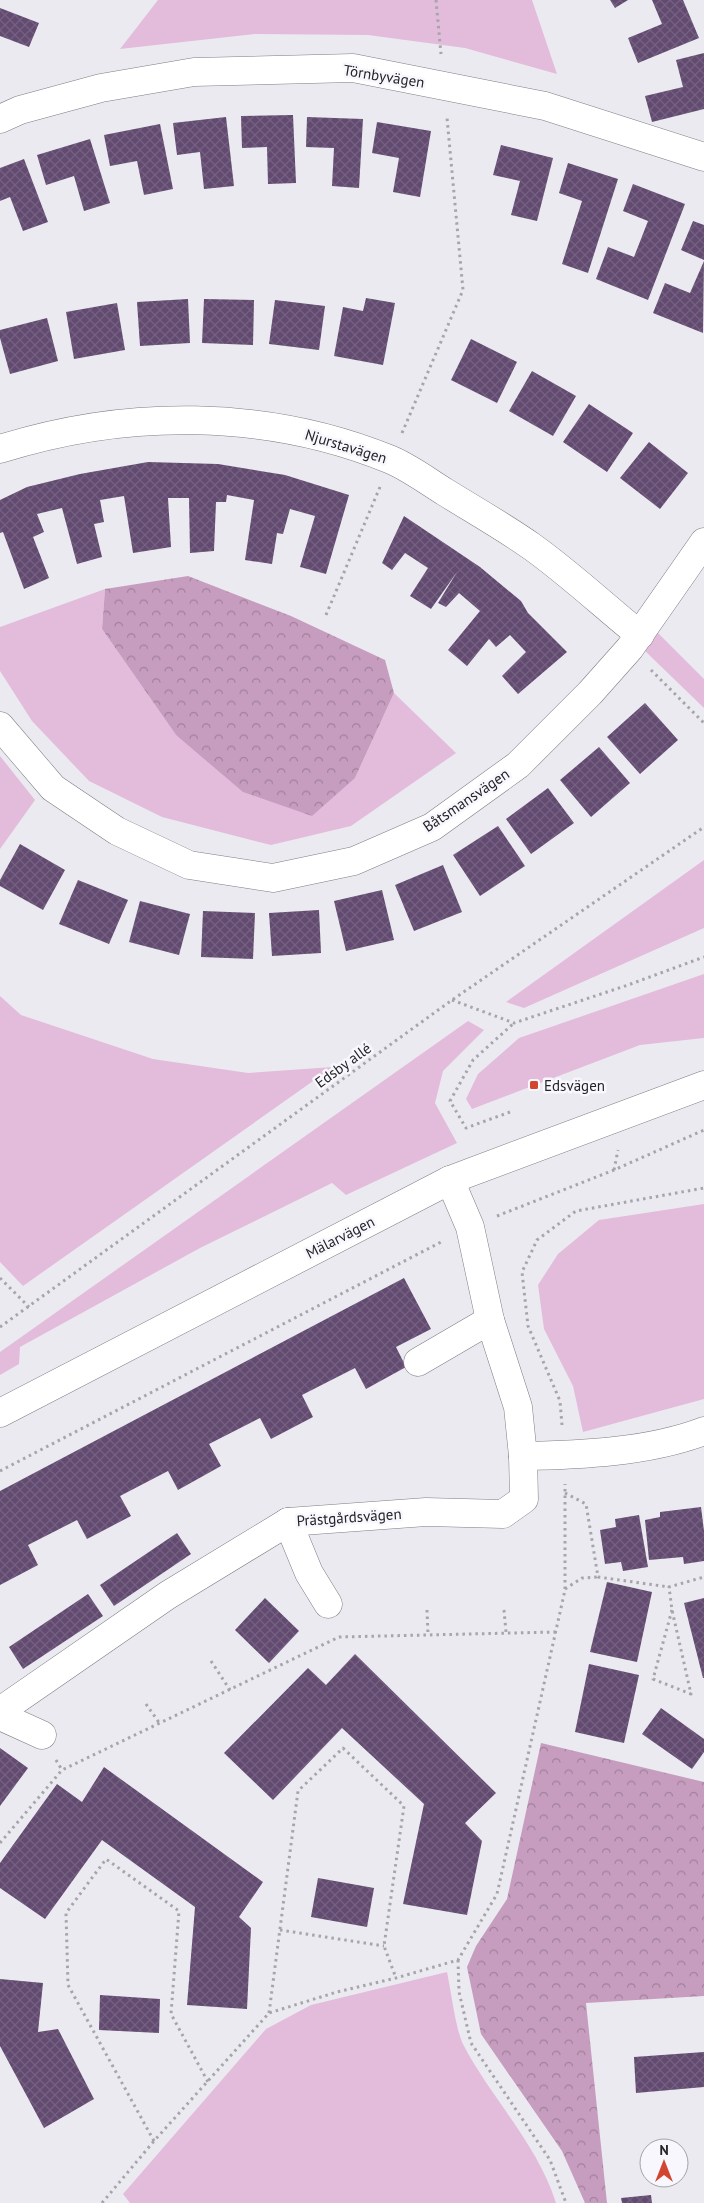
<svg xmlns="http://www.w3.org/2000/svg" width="704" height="2203" viewBox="0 0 704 2203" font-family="'PT Sans',sans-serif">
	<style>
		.green { fill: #e3bcdc }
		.forest { fill: url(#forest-crowns) }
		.building { fill: url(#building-cross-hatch) }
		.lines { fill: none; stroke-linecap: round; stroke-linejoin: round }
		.minor-casing { stroke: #7e7d83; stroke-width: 29 }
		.major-casing { stroke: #7e7d83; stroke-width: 29 }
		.path { stroke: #a5a5aa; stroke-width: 3; stroke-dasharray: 2.5 4; stroke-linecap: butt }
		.minor { stroke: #fff; stroke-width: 28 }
		.major { stroke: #fff; stroke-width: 28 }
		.poi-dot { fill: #d24631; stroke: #f8f7fe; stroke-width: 2 }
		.labels { text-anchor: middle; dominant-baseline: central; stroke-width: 5; stroke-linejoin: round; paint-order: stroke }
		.street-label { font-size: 15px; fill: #242426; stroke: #f8f7fe }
		.poi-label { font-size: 15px; fill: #242426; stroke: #f8f7fe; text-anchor: start }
	</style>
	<defs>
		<pattern id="forest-crowns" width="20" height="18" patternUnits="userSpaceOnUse" patternTransform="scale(1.25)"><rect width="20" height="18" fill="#c69dbf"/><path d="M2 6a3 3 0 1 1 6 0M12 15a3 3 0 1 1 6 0" fill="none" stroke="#a1809b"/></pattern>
		<pattern id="building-cross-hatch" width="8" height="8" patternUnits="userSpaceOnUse" patternTransform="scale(1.25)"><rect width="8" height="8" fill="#624a70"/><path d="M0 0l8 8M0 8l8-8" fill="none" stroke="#746180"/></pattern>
	</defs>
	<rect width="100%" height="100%" fill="#ebeaf1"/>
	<g class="green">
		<path d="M158,0H532L557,74L465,48L368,35L255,34L120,49Z"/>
		<path d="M105,589L102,629L176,735L355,778L394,693L456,753L351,826L271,845L162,817L89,781L32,721L0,671V627Z"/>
		<path d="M658,633L704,679V708L643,649Z"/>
		<path d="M0,756L35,800L0,849Z"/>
		<path d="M704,860V928L524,1008L506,1002Z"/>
		<path d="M704,974V1038L640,1045L472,1109L466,1099L478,1074L519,1038Z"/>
		<path d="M0,996L21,1015L153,1059L248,1073L333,1067L23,1286L0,1262Z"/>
		<path d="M468,1021L484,1030L443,1071L435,1103L457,1143L346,1195L332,1183L200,1248L20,1347L19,1364L0,1375V1352Z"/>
		<path d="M704,1204V1399L583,1432L573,1386L544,1329L538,1285L558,1254L599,1220Z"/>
		<path d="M447,1972C451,1990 456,2032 464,2046C492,2099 538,2145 556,2203H130L123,2194L266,2029L311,2005Z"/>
	</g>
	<g class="forest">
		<path d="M188,576L291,616L385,660L394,693L355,778L312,816L243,792L176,735L102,629L105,589Z"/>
		<path d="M541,1743L704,1782V1996L586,2003L607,2203H585L562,2151L481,2034L467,1967L476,1946L507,1899Z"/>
	</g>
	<g class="building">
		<path d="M610,0H628L615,8Z"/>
		<path d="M652,0H683L699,38L638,63L628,38L662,24Z"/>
		<path d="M0,8L39,23L29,47L0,36Z"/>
		<path d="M704,53V109L652,122L645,96L683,87L676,60Z"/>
		<path d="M293,115L296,183L268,184L267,147L242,148L241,116Z"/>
		<path d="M226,117L234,186L204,189L200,152L177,155L173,123Z"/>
		<path d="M307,117L363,119L359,188L332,186L334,148L306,147Z"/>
		<path d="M377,122L431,131L420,197L393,192L399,158L372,153Z"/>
		<path d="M160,124L173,189L144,195L137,161L110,166L104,135Z"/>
		<path d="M90,139L110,203L84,211L74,176L46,185L37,155Z"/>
		<path d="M501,145L553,158L537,221L511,215L520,181L493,175Z"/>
		<path d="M24,159L48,222L23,231L10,197L0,201V168Z"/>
		<path d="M568,163L618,179L588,273L562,264L582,201L559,193Z"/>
		<path d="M633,184L685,204L648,300L596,279L608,247L634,257L648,221L623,211Z"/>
		<path d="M693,221L704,225V260L681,250Z"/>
		<path d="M704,261L703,333L653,313L665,283L690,293Z"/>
		<path d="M366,298L395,303L383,365L334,356L343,307L363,311Z"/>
		<path d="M188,299L190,343L140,346L137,302Z"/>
		<path d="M204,299L254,300L253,345L202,343Z"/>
		<path d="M275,300L325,306L319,350L269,344Z"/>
		<path d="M117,303L125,350L74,359L66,312Z"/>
		<path d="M47,318L58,361L10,374L0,338V330Z"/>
		<path d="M471,339L517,362L497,403L451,380Z"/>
		<path d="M532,371L576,396L553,436L509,411Z"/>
		<path d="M589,404L633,433L607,472L563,442Z"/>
		<path d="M649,442L688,473L660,509L620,478Z"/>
		<path d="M148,462L218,464L285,475L349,495L326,574L300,567L315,516L290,509L283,534L277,533L272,564L245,560L254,500L227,495L226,502H216L214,551L190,553L189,498H168L171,547L133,553L124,496L100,500L104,522L94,524L102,557L77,564L62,508L37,514L44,532L33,537L49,578L24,589L3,532L0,533V500L27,487L80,474Z"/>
		<path d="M404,516L480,567L521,601L528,613L567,652L518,694L502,676L526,652L510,635L496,647L489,639L467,666L448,650L480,611L459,593L446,607L438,603L457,572L431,609L410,596L428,568L405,553L392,570L382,563Z"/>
		<path d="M645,703L678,740L640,774L607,737Z"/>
		<path d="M599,747L630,783L591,817L560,780Z"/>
		<path d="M548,788L574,823L531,854L506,819Z"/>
		<path d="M498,826L525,866L480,896L453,855Z"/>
		<path d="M20,844L65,870L43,910L0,886V880Z"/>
		<path d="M443,865L462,912L414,931L395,885Z"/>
		<path d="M78,880L128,900L109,944L59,924Z"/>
		<path d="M382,890L394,940L346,951L334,901Z"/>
		<path d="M140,901L190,914L179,955L129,942Z"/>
		<path d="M319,910L321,953L272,956L269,913Z"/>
		<path d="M203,911L255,913L253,959L201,957Z"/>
		<path d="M404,1278L431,1329L396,1347L406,1367L366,1389L355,1368L302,1395L313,1417L271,1439L260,1418L209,1444L221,1466L178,1490L168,1471L120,1496L131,1516L87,1539L77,1520L28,1545L38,1565L0,1585V1491Z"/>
		<path d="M701,1507L704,1531V1561L684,1564L683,1557L649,1560L645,1520L660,1517V1512Z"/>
		<path d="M639,1515L648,1567L623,1571L621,1562L605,1564L600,1530L616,1527L615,1519Z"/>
		<path d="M177,1533L191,1554L114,1606L100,1585Z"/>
		<path d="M607,1582L652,1592L637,1662L590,1652Z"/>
		<path d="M88,1594L103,1616L23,1669L9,1647Z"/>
		<path d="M265,1598L299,1631L269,1663L235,1630Z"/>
		<path d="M704,1598V1678H703L684,1603Z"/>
		<path d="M355,1654L496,1793L465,1823L482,1841L467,1915L403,1904L424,1804L342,1728L273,1800L224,1753L308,1668L326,1685Z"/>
		<path d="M589,1664L639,1675L624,1743L575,1732Z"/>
		<path d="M661,1708L704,1739V1752L692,1769L642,1734Z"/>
		<path d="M0,1748L28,1768L0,1806Z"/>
		<path d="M104,1767L263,1882L239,1917L251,1928L247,2009L187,2005L195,1907L102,1840L45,1919L0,1888V1863L57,1784L82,1802Z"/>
		<path d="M318,1878L374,1888L367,1927L311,1917Z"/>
		<path d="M0,1979L43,1983L38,2032L58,2029L94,2099L44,2128L0,2046Z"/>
		<path d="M100,1995L160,1999L159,2033L99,2030Z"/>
		<path d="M704,2052V2087L636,2093L634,2057Z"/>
		<path d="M651,2195L652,2203H622L621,2198Z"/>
	</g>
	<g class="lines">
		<defs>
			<g id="minor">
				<path d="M0,119L20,110L101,88L194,72L353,68L545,106L704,157"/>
				<path d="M0,449C126,409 266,409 389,459C409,467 427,481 445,492C474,510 504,527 531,546C569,573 604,606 640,635"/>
				<path d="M0,726L53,788L117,831L189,865L273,878L354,861L432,827L518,765L590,693L630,648L704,542"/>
				<path d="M450,1180L470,1227L490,1320L518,1407L523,1456"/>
				<path d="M418,1362L490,1320"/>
				<path d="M288,1522L309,1573L328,1604"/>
				<path d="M0,1711L168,1595L288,1522L426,1512L503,1514L524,1499L523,1456C581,1455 649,1452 704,1431"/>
				<path d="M0,1716L42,1735"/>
			</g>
			<path id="major" d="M0,1413L450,1180L704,1085"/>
		</defs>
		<use href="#minor" class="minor-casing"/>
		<use href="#major" class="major-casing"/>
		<g class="path">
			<path d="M436,0L441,54"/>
			<path d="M402,433L463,290L447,118"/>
			<path d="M326,615L380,487"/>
			<path d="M651,670L704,723"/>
			<path d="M452,1000L514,1023L628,985L704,957"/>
			<path d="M510,1112L466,1128L450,1101L473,1060L514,1023"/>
			<path d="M614,1170L618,1150"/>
			<path d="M497,1216L614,1170L704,1130"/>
			<path d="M0,1278L29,1307"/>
			<path d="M0,1327L452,1000L704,827"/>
			<path d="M562,1425L560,1401L528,1326L522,1272L537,1240L576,1211L704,1188"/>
			<path d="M0,1471L443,1241"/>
			<path d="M565,1493L586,1504L598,1577L669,1587"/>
			<path d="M565,1589L582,1578L598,1577"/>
			<path d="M427,1610L428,1634"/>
			<path d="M504,1610L506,1632"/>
			<path d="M672,1610L653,1679L691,1694L672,1610L669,1587L704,1577"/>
			<path d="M211,1661L230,1690"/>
			<path d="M146,1704L160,1724"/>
			<path d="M56,1760L62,1770"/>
			<path d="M0,1843L62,1770L339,1637L556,1632"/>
			<path d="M280,1930L384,1946"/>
			<path d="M458,1960L459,1992L471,2043L550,2160L566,2203"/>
			<path d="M269,2013L298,1791L343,1748L404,1806L384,1946L396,1978"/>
			<path d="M154,2141L68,1985L66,1913L106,1859L179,1911L171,2014L208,2082"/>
			<path d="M102,2203L154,2141L269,2013L337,1992L396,1978L458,1960L497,1894L565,1590V1484"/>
		</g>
		<use href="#minor" class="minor"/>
		<use href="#major" class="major"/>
	</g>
	<rect class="poi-dot" x="529" y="1080" width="10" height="10" rx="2.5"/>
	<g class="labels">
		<g class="street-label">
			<text transform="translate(384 76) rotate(9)">Törnbyvägen</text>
			<text transform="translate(346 446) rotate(17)">Njurstavägen</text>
			<text transform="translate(466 800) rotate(-34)">Båtsmansvägen</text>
			<text transform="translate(343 1065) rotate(-36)">Edsby allé</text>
			<text transform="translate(340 1237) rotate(-27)">Mälarvägen</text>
			<text transform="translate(349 1517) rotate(-4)">Prästgårdsvägen</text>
		</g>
		<g class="poi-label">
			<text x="544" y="1085">Edsvägen</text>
		</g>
	</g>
	<g transform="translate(664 2163)"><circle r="24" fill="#f8f7fe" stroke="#a3a3a8"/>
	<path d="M0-4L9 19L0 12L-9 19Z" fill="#d24631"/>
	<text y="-8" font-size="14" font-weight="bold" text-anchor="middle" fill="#242426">N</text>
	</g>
</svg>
